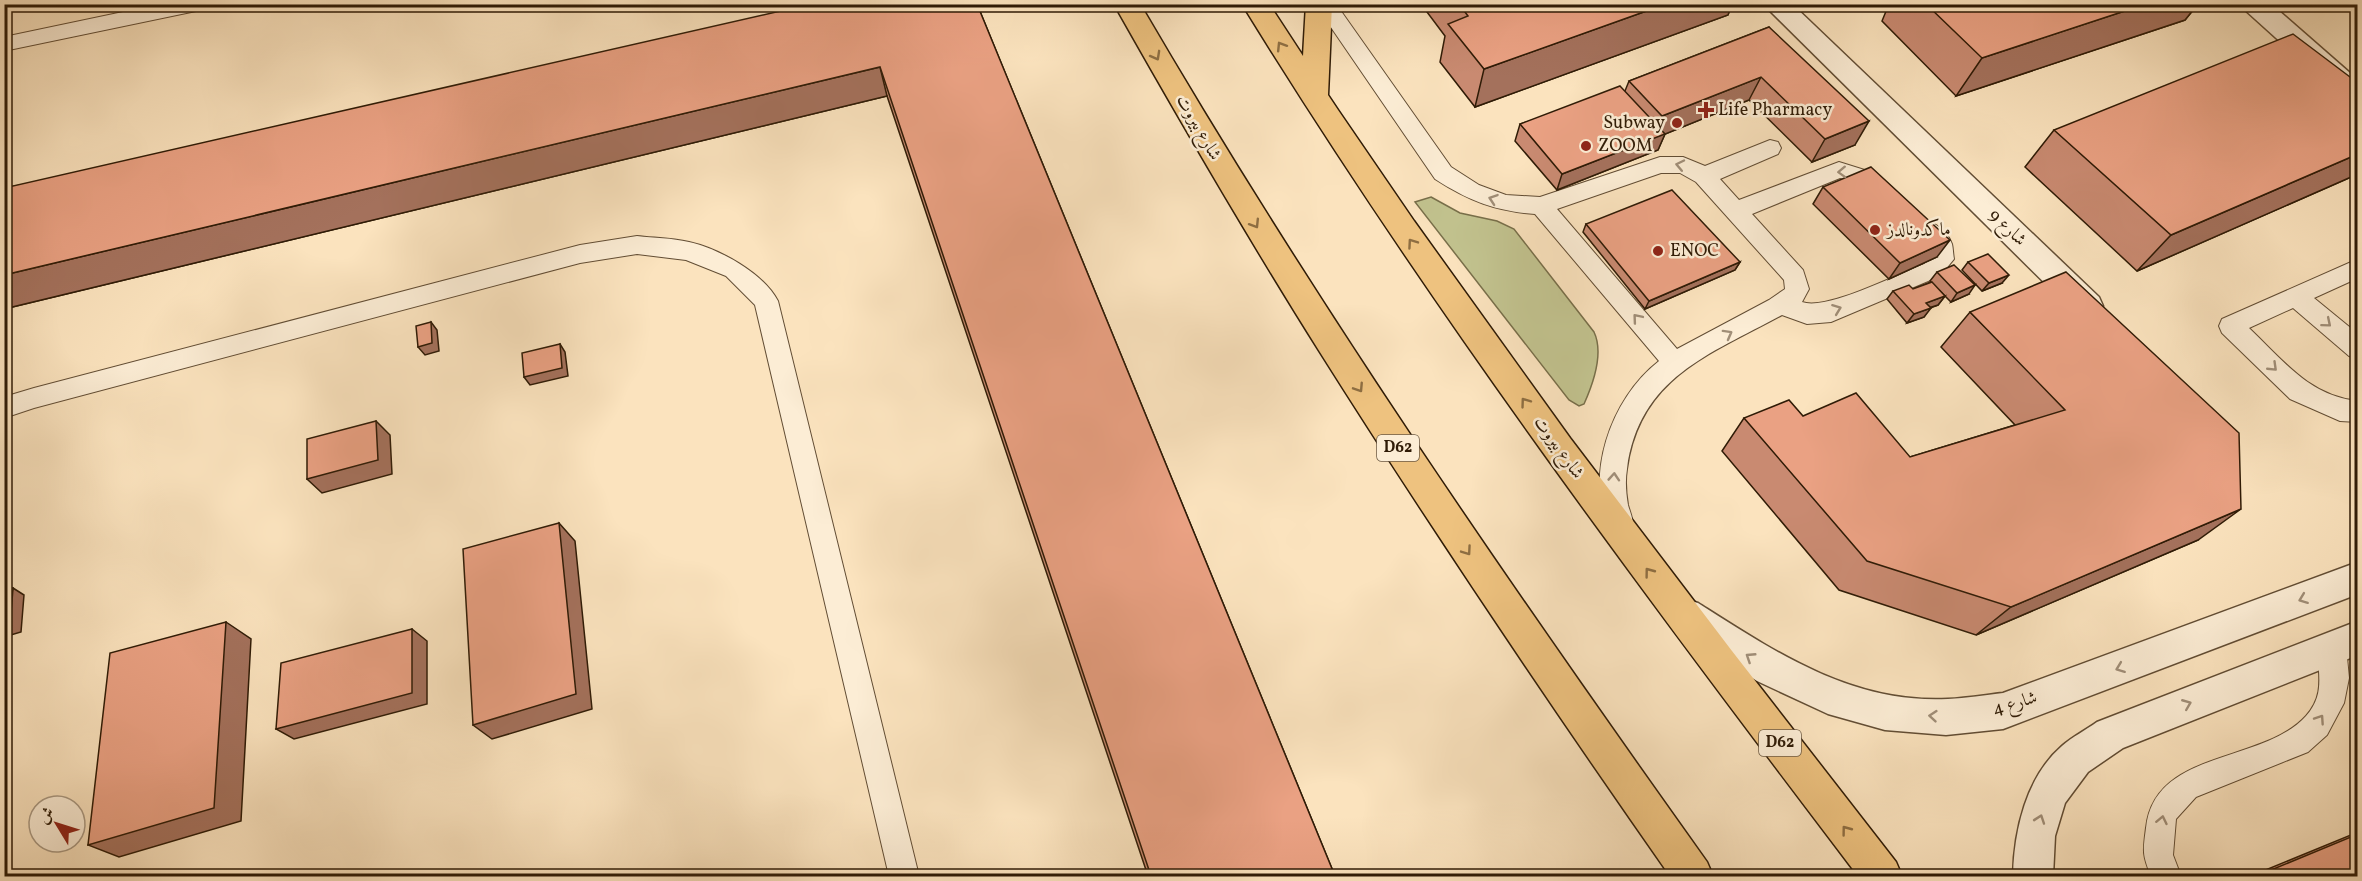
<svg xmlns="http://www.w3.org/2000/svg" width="2362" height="881" viewBox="0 0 2362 881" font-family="Vollkorn,Amiri,serif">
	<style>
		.green { fill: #c2c38f; stroke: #786f4a; stroke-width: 1.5 }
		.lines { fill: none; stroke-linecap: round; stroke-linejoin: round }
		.service-casing { stroke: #624d34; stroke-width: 2 }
		.minor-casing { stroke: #624d34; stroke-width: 3 }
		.primary-casing { stroke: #2f1b06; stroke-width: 3 }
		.service { fill: #fcedd5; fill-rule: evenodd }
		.minor { fill: #fcedd5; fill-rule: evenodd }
		.primary { fill: #eec27f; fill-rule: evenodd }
		.wall { fill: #c98a71; stroke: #2f1b06; stroke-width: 1.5 }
		.shaded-wall { fill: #a4715c; stroke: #2f1b06; stroke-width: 1.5 }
		.building { fill: #eaa183; stroke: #2f1b06; stroke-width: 1.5 }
		.oneway { stroke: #8e6e42 }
		.oneway2 { stroke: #a08e78 }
		.poi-dot { fill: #8f2418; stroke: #fcedd5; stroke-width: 2 }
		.labels { text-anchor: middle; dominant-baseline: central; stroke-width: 5; stroke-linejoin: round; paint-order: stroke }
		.shield { fill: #fcedd5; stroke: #6c5a44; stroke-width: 1.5 }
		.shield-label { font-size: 16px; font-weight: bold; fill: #2f1b06 }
		.poi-label { font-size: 18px; fill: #2f1b06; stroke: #fcedd5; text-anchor: start }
		.street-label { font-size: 18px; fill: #2f1b06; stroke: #fcedd5 }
	</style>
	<rect width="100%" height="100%" fill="#fbe3be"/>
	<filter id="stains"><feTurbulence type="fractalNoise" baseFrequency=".00333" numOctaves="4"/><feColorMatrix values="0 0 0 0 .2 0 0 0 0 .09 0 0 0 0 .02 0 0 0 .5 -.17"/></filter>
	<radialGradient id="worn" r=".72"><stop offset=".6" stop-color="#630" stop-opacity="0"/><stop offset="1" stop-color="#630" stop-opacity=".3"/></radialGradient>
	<path class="green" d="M1431,197L1460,213L1497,221L1514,229L1594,332C1604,353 1593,384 1584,404L1579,406L1569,400L1415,202Z"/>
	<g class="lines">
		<defs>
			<g id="service">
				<path d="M161,4H206L203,9L196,11L4,51V37Z"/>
				<path d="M1315,4H1336L1451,167L1479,185L1506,195L1540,197L1660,157H1683L1705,166L1770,140L1778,142L1781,148L1778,154L1720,179L1739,200L1839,162L1871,172L1892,187L1895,193L1892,199C1873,205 1860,181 1840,178L1752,214L1803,270L1809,289L1802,302C1827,311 1897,274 1924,264L1930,257L1929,248L1909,226L1912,220C1926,215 1947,229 1952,244C1953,248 1953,254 1954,259L1940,276L1831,322L1807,324L1782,315C1711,354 1639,377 1627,469C1625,481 1626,493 1628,505C1630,512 1634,521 1633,528C1633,531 1631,534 1629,536L1620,540L1611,536C1583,478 1610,399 1659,361L1535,214C1495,211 1469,201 1435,179ZM1661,173H1680L1696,182L1784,280L1785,289L1769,300L1677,349L1557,209Z"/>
				<path d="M637,236C654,238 672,238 689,242C720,249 763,273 778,301L919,876H889L755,305L726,276L686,260L637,254L580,263L34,408L4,418V397L34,388L580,245Z"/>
				<path d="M2358,259V278L2314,298L2358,334V359L2349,356L2293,308L2249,328C2283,360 2309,396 2358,401V422L2340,421L2290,399L2222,333L2219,326L2222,319Z"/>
				<path d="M2332,634L2342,638L2346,647L2349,678L2344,703L2327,735L2308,752L2196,797L2176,819L2173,855L2181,876H2151C2142,854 2143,851 2146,828C2154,749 2263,764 2306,716C2331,688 2311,663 2322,638Z"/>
			</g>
			<g id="minor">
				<path d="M1763,4H1792L2099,297L2103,306L2099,315L2088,318L2077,315Z"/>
				<path d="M2241,4H2271L2358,80V106L2348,103L2245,10Z"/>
				<path d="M2358,562V594L2003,729L1946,735L1885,730L1828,714L1757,681L1672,627L1667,615L1672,603L1685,599L1698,603C1775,652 1852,704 1948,699C1966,698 1985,695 2003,693Z"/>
				<path d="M2358,621V655L2123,748L2088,772L2065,803L2055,836L2053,876H2013C2014,831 2026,777 2062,746C2072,737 2086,730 2097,722Z"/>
			</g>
			<g id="primary">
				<path d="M1114,4H1140C1313,301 1508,583 1707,862L1713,876H1670C1549,703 1431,528 1318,349C1247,236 1180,121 1114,4Z"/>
				<path d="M1242,4H1269L1303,56L1306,4H1332L1328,95L1338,110L1414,221L1570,438L1732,651L1896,862L1902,876H1858C1643,593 1428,306 1242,4Z"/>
			</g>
		</defs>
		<use href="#service" class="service-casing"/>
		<use href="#minor" class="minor-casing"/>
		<use href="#primary" class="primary-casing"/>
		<use href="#service" class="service"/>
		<use href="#minor" class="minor"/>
		<use href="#primary" class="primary"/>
	</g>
	<g class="wall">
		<path d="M977,4L1335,876H1148L887,96L4,309V188Z"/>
		<path d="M1421,4H1732L1728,15L1475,107L1440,62L1445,36Z"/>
		<path d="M1889,4H2198L2185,20L1956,96L1882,21Z"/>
		<path d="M1769,27L1855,145L1812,162L1749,100L1665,134L1658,150L1557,190L1515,141L1520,124L1625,91L1629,81Z"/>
		<path d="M2358,83V174L2137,271L2025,167L2054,130Z"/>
		<path d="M1823,187L1937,257L1889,279L1813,204Z"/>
		<path d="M1586,224L1740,262L1735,270L1645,309L1583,232Z"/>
		<path d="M1968,262L2002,283L1982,291L1962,270Z"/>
		<path d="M1937,272L1969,294L1951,302L1939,290L1945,296L1938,305L1930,308L1924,317L1907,323L1887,299L1893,291L1913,289L1931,282L1930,281Z"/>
		<path d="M1970,312L2198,540L1976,635L1839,590L1722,451L1744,418L1803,416L1910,457L2015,425L1941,347Z"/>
		<path d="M2358,832V876H2251Z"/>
	</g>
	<g class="shaded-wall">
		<path d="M1666,4H1732L1728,15L1475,107L1484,69Z"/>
		<path d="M2146,4H2198L2185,20L1956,96L1982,58Z"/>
		<path d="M880,67L887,96L4,309V275Z"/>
		<path d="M1761,77L1749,100L1665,134L1658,150L1557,190L1562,174L1652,139L1662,116Z"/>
		<path d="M1869,121L1855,145L1812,162L1825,139Z"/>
		<path d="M2358,154V174L2137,271L2171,235Z"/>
		<path d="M1950,240L1937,257L1889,279L1900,263Z"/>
		<path d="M1740,262L1735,270L1645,309L1649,301Z"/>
		<path d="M2009,275L2002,283L1982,291L1989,283Z"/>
		<path d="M1975,285L1969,294L1951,302L1957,293Z"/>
		<path d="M1945,296L1938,305L1919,311L1926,303Z"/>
		<path d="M1931,308L1924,317L1907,323L1914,314Z"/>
		<path d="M431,322L437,330L439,351L425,355L418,347Z"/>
		<path d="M560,344L565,352L568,376L530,385L524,377Z"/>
		<path d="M376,421L390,435L392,474L322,493L307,479Z"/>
		<path d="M2241,509L2198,540L1976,635L2011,607Z"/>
		<path d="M559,523L575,541L592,709L492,739L473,725Z"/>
		<path d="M13,588L24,595L21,632L4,637V627Z"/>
		<path d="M226,622L251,639L241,821L119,857L88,845Z"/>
		<path d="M412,629L427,641V704L294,739L276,729Z"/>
	</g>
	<g class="building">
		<path d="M811,4H977L1335,876H1151L880,67L4,275V188Z"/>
		<path d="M1459,4H1666L1484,69L1448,24L1468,16Z"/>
		<path d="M1926,4H2146L1982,58Z"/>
		<path d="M1769,27L1869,121L1825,139L1761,77L1662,116L1629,81Z"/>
		<path d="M2293,34L2358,83V154L2171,235L2054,130Z"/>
		<path d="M1620,86L1665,134L1562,174L1520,124Z"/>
		<path d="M1871,167L1950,240L1900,263L1823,187Z"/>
		<path d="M1672,190L1740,262L1649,301L1586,224Z"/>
		<path d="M1988,254L2009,275L1989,283L1968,262Z"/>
		<path d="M1954,265L1975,285L1957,293L1937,272Z"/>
		<path d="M2066,272L2239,433L2241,509L2011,607L1867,561L1744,418L1789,400L1803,416L1856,393L1910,457L2065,410L1970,312Z"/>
		<path d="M1932,282L1945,296L1926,303L1931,308L1914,314L1893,291L1909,285L1913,289Z"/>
		<path d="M431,322L432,343L418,347L416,326Z"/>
		<path d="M560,344L562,368L524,377L522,353Z"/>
		<path d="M376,421L378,460L307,479V439Z"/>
		<path d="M559,523L576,694L473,725L463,549Z"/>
		<path d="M13,588L10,626L4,627V590Z"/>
		<path d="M226,622L214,808L88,845L110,653Z"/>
		<path d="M412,629V693L276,729L281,663Z"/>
		<path d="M2358,834V876H2261L2259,875Z"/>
	</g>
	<defs><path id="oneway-chevron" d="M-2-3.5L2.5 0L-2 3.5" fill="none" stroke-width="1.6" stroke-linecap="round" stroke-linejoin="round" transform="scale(1.5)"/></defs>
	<g class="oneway">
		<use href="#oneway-chevron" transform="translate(1281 46) rotate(-122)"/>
		<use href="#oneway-chevron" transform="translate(1156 56) rotate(61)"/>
		<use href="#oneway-chevron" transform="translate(1255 224) rotate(58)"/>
		<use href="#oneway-chevron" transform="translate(1412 243) rotate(-125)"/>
		<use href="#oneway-chevron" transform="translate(1359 388) rotate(57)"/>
		<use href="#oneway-chevron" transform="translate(1525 402) rotate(-126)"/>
		<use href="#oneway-chevron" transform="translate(1467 551) rotate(55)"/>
		<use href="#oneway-chevron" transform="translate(1649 572) rotate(-127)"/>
		<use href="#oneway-chevron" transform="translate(1846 830) rotate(-127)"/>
	</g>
	<g class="oneway2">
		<use href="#oneway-chevron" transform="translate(1680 165) rotate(-168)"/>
		<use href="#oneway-chevron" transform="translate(1842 172) rotate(178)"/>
		<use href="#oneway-chevron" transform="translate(1493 199) rotate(-161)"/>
		<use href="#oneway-chevron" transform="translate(1837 309) rotate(-21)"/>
		<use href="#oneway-chevron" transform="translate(1637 318) rotate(-130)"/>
		<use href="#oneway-chevron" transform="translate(2327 323) rotate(40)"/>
		<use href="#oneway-chevron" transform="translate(1728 334) rotate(-29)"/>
		<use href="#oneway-chevron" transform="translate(2273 367) rotate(44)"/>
		<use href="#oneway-chevron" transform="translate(1614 477) rotate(-86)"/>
		<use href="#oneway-chevron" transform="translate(2303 599) rotate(159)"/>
		<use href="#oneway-chevron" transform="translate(1750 657) rotate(-147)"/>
		<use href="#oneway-chevron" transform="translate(2120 668) rotate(159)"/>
		<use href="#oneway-chevron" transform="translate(2187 704) rotate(-22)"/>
		<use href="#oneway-chevron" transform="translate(1933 716) rotate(-175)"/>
		<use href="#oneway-chevron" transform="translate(2320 719) rotate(-56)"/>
		<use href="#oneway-chevron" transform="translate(2040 819) rotate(-71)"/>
		<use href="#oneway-chevron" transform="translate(2162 820) rotate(-78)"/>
	</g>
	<g class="poi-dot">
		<path d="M1703 101h6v6h6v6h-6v6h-6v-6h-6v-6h6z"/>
		<circle cx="1677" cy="123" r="6"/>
		<circle cx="1586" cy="146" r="6"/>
		<circle cx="1875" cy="230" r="6"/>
		<circle cx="1658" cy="251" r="6"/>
	</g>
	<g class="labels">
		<g class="shield">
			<rect x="1377" y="435" width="42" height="26" rx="4.5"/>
			<rect x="1759" y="730" width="42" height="26" rx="4.5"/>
		</g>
		<g class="shield-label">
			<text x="1398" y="448">D62</text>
			<text x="1780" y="743">D62</text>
		</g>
		<g class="poi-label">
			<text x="1718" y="110">Life Pharmacy</text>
			<text x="1665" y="123" text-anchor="end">Subway</text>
			<text x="1598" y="146">ZOOM</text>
			<text x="1887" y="230">ماكدونالدز</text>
			<text x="1670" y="251">ENOC</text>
		</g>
		<g class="street-label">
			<text transform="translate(1198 128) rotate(60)">شارع بيروت</text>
			<text transform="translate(2007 228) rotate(44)">شارع 9</text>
			<text transform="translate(1558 448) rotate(54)">شارع بيروت</text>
			<text transform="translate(2015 704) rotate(-16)">شارع 4</text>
		</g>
	</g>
	<rect width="2362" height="881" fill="none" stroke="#fbe3be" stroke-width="24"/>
	<rect x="6" y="6" width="2350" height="869" fill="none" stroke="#2f1b06" stroke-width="3"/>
	<rect x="12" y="12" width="2338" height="857" fill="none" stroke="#2f1b06" stroke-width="1.5"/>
	<g transform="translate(57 824) rotate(308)"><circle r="28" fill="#fcedd5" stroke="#aa9982" stroke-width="1.5"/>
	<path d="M0-4.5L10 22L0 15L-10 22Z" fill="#8f2418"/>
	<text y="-9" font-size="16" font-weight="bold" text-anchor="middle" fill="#2f1b06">ش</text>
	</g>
	<rect width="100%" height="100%" filter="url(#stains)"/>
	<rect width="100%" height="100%" fill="url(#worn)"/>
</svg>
